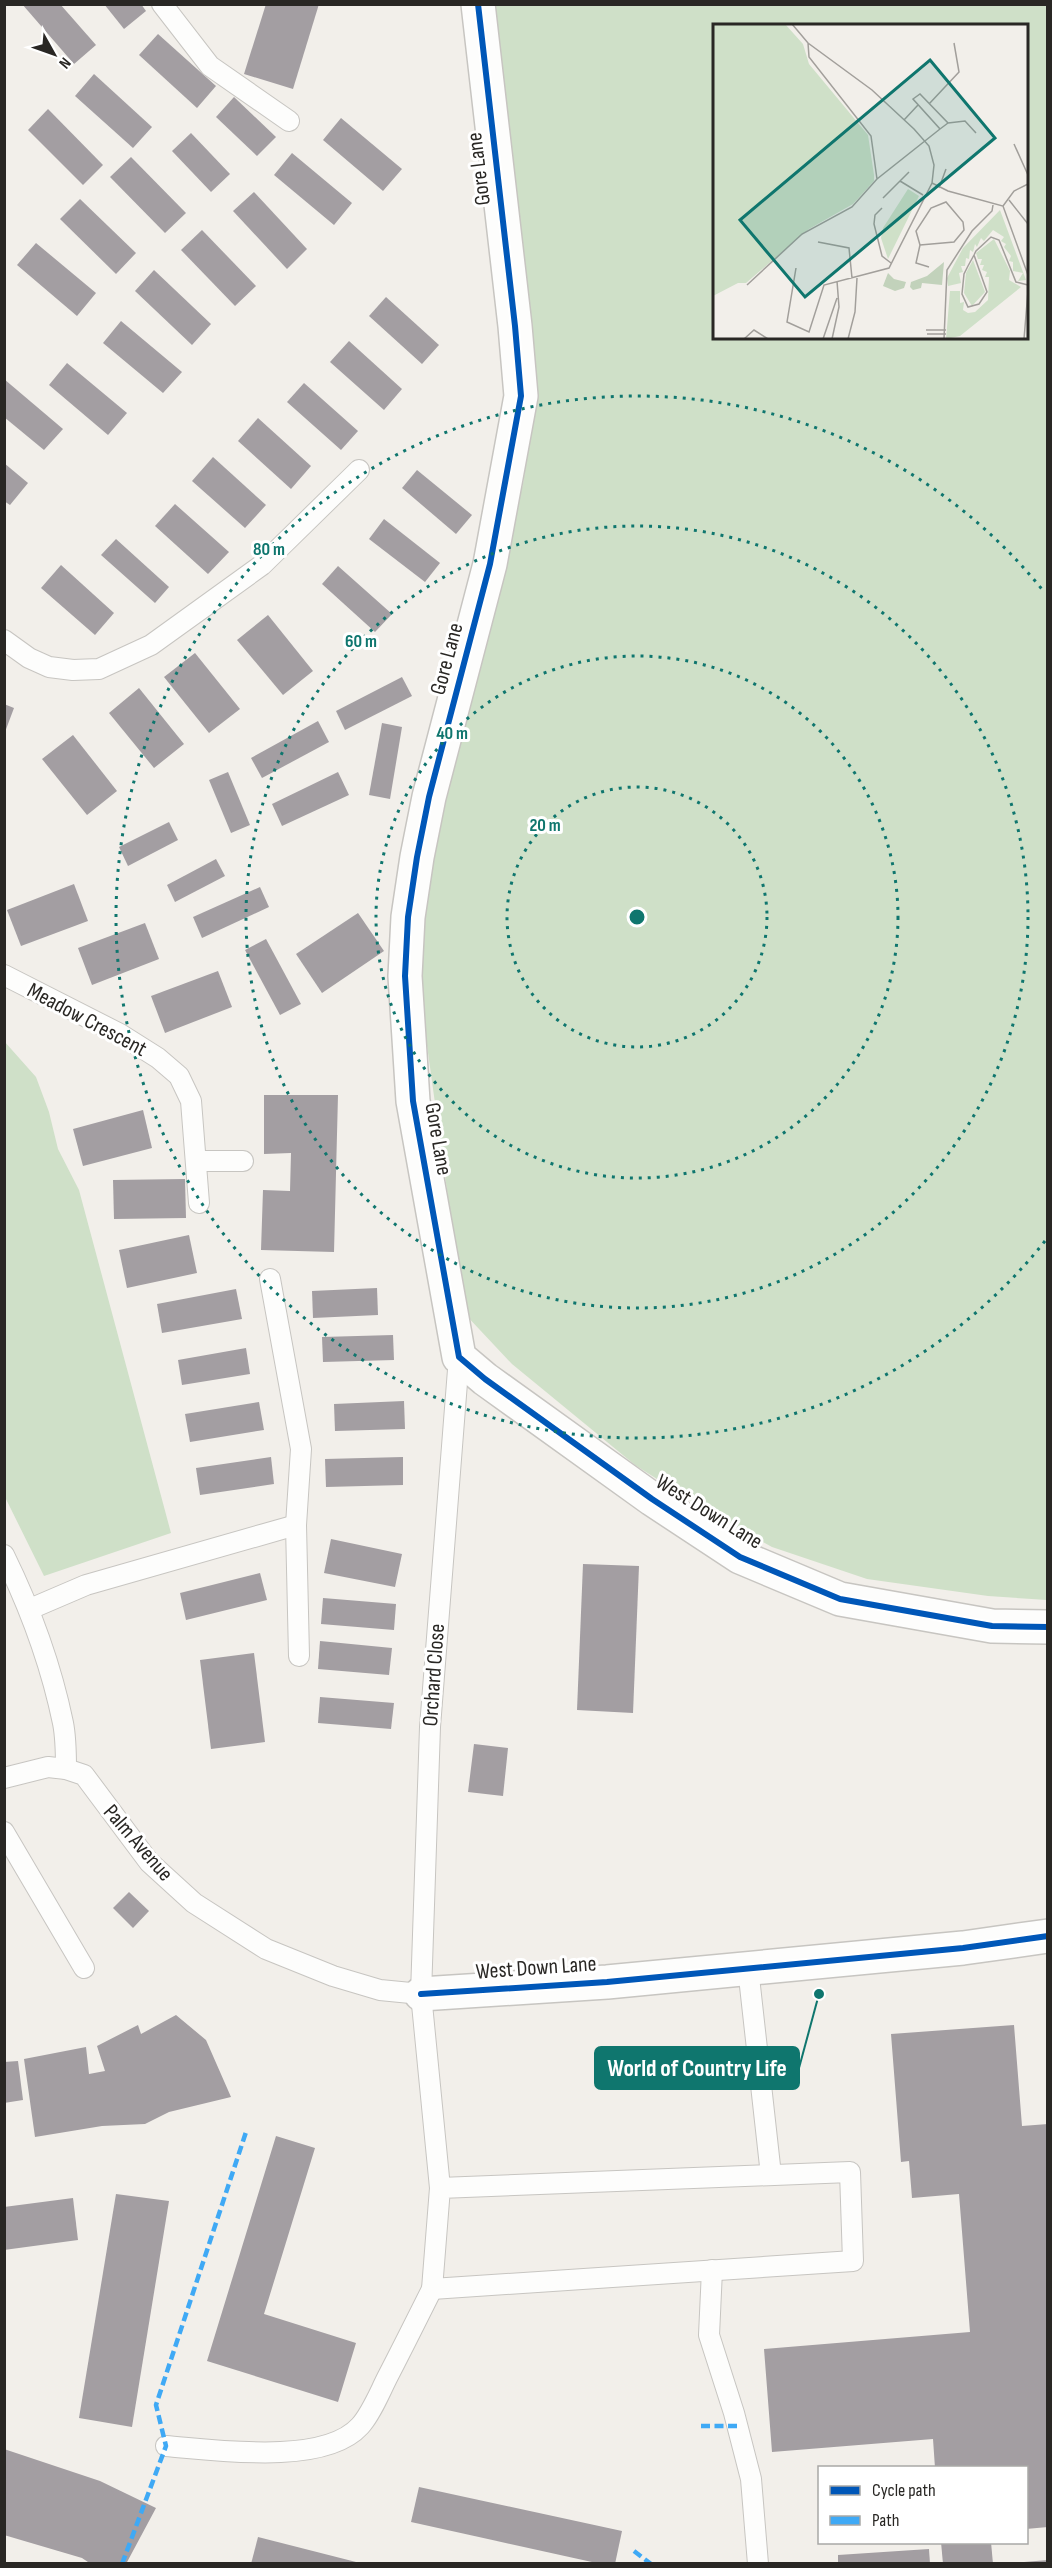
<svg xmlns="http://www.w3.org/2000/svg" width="1052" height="2568" viewBox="0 0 1052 2568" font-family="'Sofia Sans Condensed',sans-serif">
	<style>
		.green { fill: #cfe0c8; fill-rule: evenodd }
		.building { fill: #a39ea2 }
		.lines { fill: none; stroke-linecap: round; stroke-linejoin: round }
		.lane-casing { stroke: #c7c5c1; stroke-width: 22 }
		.street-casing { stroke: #c7c5c1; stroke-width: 36 }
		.lane { stroke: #fdfdfc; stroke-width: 20 }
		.street { stroke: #fdfdfc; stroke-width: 33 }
		.quiet { stroke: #3fa9f5; stroke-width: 4.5; stroke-dasharray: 9 4.5; stroke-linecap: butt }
		.cycleway-casing { stroke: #fff; stroke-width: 10 }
		.cycleway { stroke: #0057b8; stroke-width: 6 }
		.ring { fill: none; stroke: #0f766e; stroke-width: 3; stroke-dasharray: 3 6 }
		.labels { text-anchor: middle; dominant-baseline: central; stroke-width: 6; stroke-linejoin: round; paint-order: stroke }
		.street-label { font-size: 22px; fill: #292724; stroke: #fff }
		.inset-road { fill: none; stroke: #a29f9b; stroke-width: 1.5 }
		.view { fill: #0f766e; fill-opacity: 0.15; stroke: #0f766e; stroke-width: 3 }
		.inset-edge { fill: none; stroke: #292724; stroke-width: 3 }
		.centre { fill: #0f766e; stroke: #fff; stroke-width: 3 }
		.ring-label { font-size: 18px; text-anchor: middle; font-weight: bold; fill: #0f766e; stroke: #fff; stroke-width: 6; stroke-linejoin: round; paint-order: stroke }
		.leader { fill: none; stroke: #0f766e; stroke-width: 2 }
		.callout-dot { fill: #0f766e; stroke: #fff; stroke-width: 2 }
		.callout { fill: #0f766e; stroke: #0f766e; stroke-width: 2 }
		.callout-label { font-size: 24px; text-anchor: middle; font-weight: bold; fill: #fff }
	</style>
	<rect width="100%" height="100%" fill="#f2efea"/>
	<g class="green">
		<path d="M489,5H1047V1600L988,1596L867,1579L772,1547L715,1516L635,1465L512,1364L464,1313L421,1002L423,902L433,837L523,484L531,429ZM714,26H1026V338H714Z"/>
		<path d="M4,1041L36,1077L49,1112L58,1149L79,1190L171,1533L44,1576L5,1497Z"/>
	</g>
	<g class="building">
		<path d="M22,4H60L96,45L74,64Z"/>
		<path d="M104,4H141L146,11L124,29Z"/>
		<path d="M266,4H319L293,89L244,74Z"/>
		<path d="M158,34L216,86L197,108L139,55Z"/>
		<path d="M94,74L152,127L133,148L75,96Z"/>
		<path d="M234,97L276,137L257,156L216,117Z"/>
		<path d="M48,109L103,165L83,185L28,130Z"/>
		<path d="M341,118L402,169L383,191L323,140Z"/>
		<path d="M191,133L230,174L211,192L172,151Z"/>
		<path d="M292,153L352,203L334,225L274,175Z"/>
		<path d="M131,157L186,213L165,233L110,177Z"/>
		<path d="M254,192L307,249L287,269L233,211Z"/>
		<path d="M80,199L136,253L116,274L60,219Z"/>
		<path d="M202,230L256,286L235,306L181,250Z"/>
		<path d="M36,243L96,293L77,316L17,265Z"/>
		<path d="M154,270L211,324L192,345L135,291Z"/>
		<path d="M386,297L439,345L422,364L369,316Z"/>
		<path d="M121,321L182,372L163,393L103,343Z"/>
		<path d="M349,341L402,389L384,410L330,362Z"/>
		<path d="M67,363L127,413L108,435L49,385Z"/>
		<path d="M4,379L63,429L44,450L4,417Z"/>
		<path d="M304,383L358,431L341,450L287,402Z"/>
		<path d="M258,418L311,466L291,489L238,441Z"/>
		<path d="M213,457L266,505L245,528L192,481Z"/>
		<path d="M4,463L28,483L10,505L4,501Z"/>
		<path d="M417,470L472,515L456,534L402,488Z"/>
		<path d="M175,504L229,552L208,574L155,526Z"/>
		<path d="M384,519L440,563L425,582L369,539Z"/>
		<path d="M116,539L169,587L155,603L101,555Z"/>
		<path d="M61,565L114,613L95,635L41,588Z"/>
		<path d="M338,566L392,614L375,632L322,584Z"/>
		<path d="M268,615L313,671L283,695L237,640Z"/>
		<path d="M195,653L240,709L209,733L164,677Z"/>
		<path d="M402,677L412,696L345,730L336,711Z"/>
		<path d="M139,688L184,744L154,768L109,713Z"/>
		<path d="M4,704L14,708L5,732H4Z"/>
		<path d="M318,721L329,742L262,778L251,758Z"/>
		<path d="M382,723L402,727L390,799L369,795Z"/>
		<path d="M73,735L117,791L87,815L42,759Z"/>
		<path d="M228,772L250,825L231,833L209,780Z"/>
		<path d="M338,772L349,795L282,826L272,804Z"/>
		<path d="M169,822L178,840L128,866L119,847Z"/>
		<path d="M216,859L225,876L175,902L167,885Z"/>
		<path d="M74,884L88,921L21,946L7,910Z"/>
		<path d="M260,887L269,907L202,938L193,917Z"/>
		<path d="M358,913L384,951L322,993L296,954Z"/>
		<path d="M145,923L159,959L92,985L78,948Z"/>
		<path d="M266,939L301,1004L280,1015L245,950Z"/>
		<path d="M218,971L232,1007L165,1033L151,996Z"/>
		<path d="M264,1095H338L334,1252L261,1250L263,1190L290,1191L291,1153L264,1154Z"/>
		<path d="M143,1110L152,1148L83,1166L73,1129Z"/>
		<path d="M185,1179L186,1218L114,1219L113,1180Z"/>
		<path d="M189,1235L197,1273L127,1288L119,1250Z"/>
		<path d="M377,1288L378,1315L313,1318L312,1291Z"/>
		<path d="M236,1289L242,1319L162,1333L157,1304Z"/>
		<path d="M393,1335L394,1360L323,1362L322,1337Z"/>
		<path d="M246,1348L250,1374L182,1385L178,1360Z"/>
		<path d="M404,1401L405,1429L335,1431L334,1404Z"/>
		<path d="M259,1402L264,1430L190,1442L185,1414Z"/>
		<path d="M271,1457L274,1484L200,1495L196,1468Z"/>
		<path d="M403,1457V1485L326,1487L325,1459Z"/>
		<path d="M331,1539L402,1554L395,1587L324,1573Z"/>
		<path d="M583,1564L639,1566L633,1713L577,1710Z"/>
		<path d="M260,1573L267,1600L186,1620L180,1593Z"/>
		<path d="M323,1598L396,1604L394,1630L321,1624Z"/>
		<path d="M320,1641L392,1648L389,1675L318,1669Z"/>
		<path d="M254,1653L265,1742L211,1749L200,1660Z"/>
		<path d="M320,1697L394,1703L391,1729L318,1723Z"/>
		<path d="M474,1744L508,1748L503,1796L468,1792Z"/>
		<path d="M129,1892L149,1911L133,1928L113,1908Z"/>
		<path d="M176,2015L206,2040L231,2097L169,2112L145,2124L102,2126L35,2137L24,2059L86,2047L89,2074L105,2071L97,2046L138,2025L141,2034Z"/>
		<path d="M1014,2025L1022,2126L1048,2124V2527L1026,2529V2468H935L933,2439L772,2452L764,2349L970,2332L959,2194L912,2198L909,2161L901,2162L891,2034Z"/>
		<path d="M18,2061L23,2100L4,2103V2062Z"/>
		<path d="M276,2136L315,2148L264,2314L356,2343L338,2402L207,2361Z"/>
		<path d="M116,2194L169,2201L132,2427L79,2418Z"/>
		<path d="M73,2198L78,2240L4,2250V2207Z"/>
		<path d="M4,2449L100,2481L156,2508L126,2564H91L82,2558L4,2535Z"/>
		<path d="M419,2487L622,2531L615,2564H601L411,2522Z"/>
		<path d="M258,2537L360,2563V2564H251Z"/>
		<path d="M941,2542H991L993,2564H943Z"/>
		<path d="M929,2549L930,2564H838V2555Z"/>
		<path d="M1048,2560V2564H1024V2562Z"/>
	</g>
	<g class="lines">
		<defs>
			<g id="lane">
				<path d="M162,4L210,66L289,121"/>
				<path d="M4,640L29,658L49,667L73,670L99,669L151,645L262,565L359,470"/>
				<path d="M4,975L120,1034L158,1058L179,1076L191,1101L199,1203"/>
				<path d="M197,1161H243"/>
				<path d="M270,1279L301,1449L296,1525L299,1656"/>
				<path d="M4,1555C30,1608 51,1665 63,1723C66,1738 66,1754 66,1769"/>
				<path d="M30,1609L86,1585L296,1525"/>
				<path d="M4,1778L48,1767L66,1769L84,1775L149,1862L194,1903L266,1949L333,1976L380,1990L421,1994"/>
				<path d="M4,1832L84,1968"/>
				<path d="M748,1968L771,2175"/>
				<path d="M440,2188L432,2289L853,2261L850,2172L440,2188L421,1994L430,1727L459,1357"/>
				<path d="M712,2270L709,2335L734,2413L751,2479L758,2564"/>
				<path d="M166,2446C215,2450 324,2466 360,2426C371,2414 379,2394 387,2378C402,2349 417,2319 432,2289"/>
			</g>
			<g id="street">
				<path d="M478,4L515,326L521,396L490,564L429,797L417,857L408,917L405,976L413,1101L459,1357L485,1379L652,1499L740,1557L840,1599L992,1626L1048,1627"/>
				<path d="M421,1994L607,1982L963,1948L1048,1936"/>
			</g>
		</defs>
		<use href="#lane" class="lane-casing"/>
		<use href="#street" class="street-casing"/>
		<use href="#lane" class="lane"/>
		<use href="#street" class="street"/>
		<g class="quiet">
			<path d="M701,2426H738"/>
			<path d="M634,2551L651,2564"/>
			<path d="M122,2564L166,2446L156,2405L247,2129"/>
		</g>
		<defs>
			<g id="cycleway">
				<path d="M478,4L515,326L521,396L490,564L429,797L417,857L408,917L405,976L413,1101L459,1357L485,1379L652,1499L740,1557L840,1599L992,1626L1048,1627"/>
				<path d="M421,1994L607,1982L963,1948L1048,1936"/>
			</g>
		</defs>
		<use href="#cycleway" class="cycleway-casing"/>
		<use href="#cycleway" class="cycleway"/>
	</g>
	<g class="ring">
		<circle cx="637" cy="917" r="130"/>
		<circle cx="637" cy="917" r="261"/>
		<circle cx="637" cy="917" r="391"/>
		<path d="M1045 1241A521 521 0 1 1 1045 593"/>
	</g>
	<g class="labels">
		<g class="street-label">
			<text transform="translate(479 169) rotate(-97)">Gore Lane</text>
			<text transform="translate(447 659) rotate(-75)">Gore Lane</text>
			<text transform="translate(87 1020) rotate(28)">Meadow Crescent</text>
			<text transform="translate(438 1139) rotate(80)">Gore Lane</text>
			<text transform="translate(709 1512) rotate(32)">West Down Lane</text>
			<text transform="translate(434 1675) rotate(-86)">Orchard Close</text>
			<text transform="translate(138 1843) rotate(49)">Palm Avenue</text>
			<text transform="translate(536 1968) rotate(-4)">West Down Lane</text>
		</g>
	</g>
	<g transform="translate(713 24)">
		<rect width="315" height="315" fill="#f2efea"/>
		<path d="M0,0H72L90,20L96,40L155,111L161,151V157L140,180L96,205L33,259H25L0,272ZM195,165L206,172L175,235L168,214L170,204ZM287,186L313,256L305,257L310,249L300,247V238L296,237L298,232L291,223L293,220L288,217L291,213L280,206L271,217L268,214L264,223L262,220L260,228L257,226L256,235L253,234L252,242H248L250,248L246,249L248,259L235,262L234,254L250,224ZM281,215L297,247L296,256L308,263L247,312L233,315L237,267H247V279L251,278L250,286L255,289L262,288L275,276L276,253H272L274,248L269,246L271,241H267L269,235H265L263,229ZM260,236L272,268L259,282L251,269L253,249Z" fill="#cfe0c8"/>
		<path d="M231,238L229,261L209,259L208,264L200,266L197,263L198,258L214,252ZM175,249L181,255L193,258L191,264L182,267L170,262Z" fill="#c2d2bb"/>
		<path class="inset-road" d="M79,0L95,19L159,66L201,105L216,122L221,141L219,159L176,244L111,261L96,308L74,298L83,244M95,19L96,33L158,112L164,155M216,80L246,48L241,19M191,96L205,81M235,99L252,97L263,109M301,120L315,151M187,157L210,171M219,159L235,167L290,182L315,251M226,164L233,145M170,174L196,148M296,176L315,200M290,182L301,167L315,160M169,184L162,191L161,200L169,232L178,239M105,218L136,224L139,254M207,221L241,218L251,206L250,198L233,178L218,184L203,207L207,221L203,239L216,243M261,231L274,268L266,280L255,283L249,270L251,250L255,242L261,231L263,227L278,213L286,216L303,258L315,261M34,261L89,210L139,183L164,155L227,105L200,75L207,70L235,99L227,105M213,306H233M214,310H233M31,315L41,306L55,315M110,315L124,274M119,315L126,283L124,257M135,315L142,288L144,254M231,315L234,246L259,207L279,187L280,181M311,315L315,267"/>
		<path class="view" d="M217,36L282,114L92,273L27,196Z"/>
		<rect width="315" height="315" class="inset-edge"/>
	</g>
	<circle cx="637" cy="917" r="9" class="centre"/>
	<g class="ring-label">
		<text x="269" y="555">80 m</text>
		<text x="361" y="647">60 m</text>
		<text x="452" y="739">40 m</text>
		<text x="545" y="831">20 m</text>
	</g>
	<path class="leader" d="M819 1994L799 2068"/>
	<circle class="callout-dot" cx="819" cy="1994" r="6"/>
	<rect class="callout" x="595" y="2047" width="204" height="42" rx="6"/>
	<g class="callout-label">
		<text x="697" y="2076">World of Country Life</text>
	</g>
	<rect width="1052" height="2568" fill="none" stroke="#292724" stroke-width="12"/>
	<rect x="818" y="2466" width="210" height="78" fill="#ffffff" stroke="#a9a9a7" stroke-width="1.5"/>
	<rect x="830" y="2486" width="30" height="9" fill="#0057b8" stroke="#a9a9a7" stroke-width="1.5"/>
	<text x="872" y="2496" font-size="18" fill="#292724">Cycle path</text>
	<rect x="830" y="2516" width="30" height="9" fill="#3fa9f5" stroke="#a9a9a7" stroke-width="1.5"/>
	<text x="872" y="2526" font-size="18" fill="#292724">Path</text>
	<g transform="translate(54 54) rotate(130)" stroke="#ffffff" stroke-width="4.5" paint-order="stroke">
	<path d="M0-4.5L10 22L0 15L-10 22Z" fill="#292724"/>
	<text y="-9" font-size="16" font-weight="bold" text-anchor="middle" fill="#292724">N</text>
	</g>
</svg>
